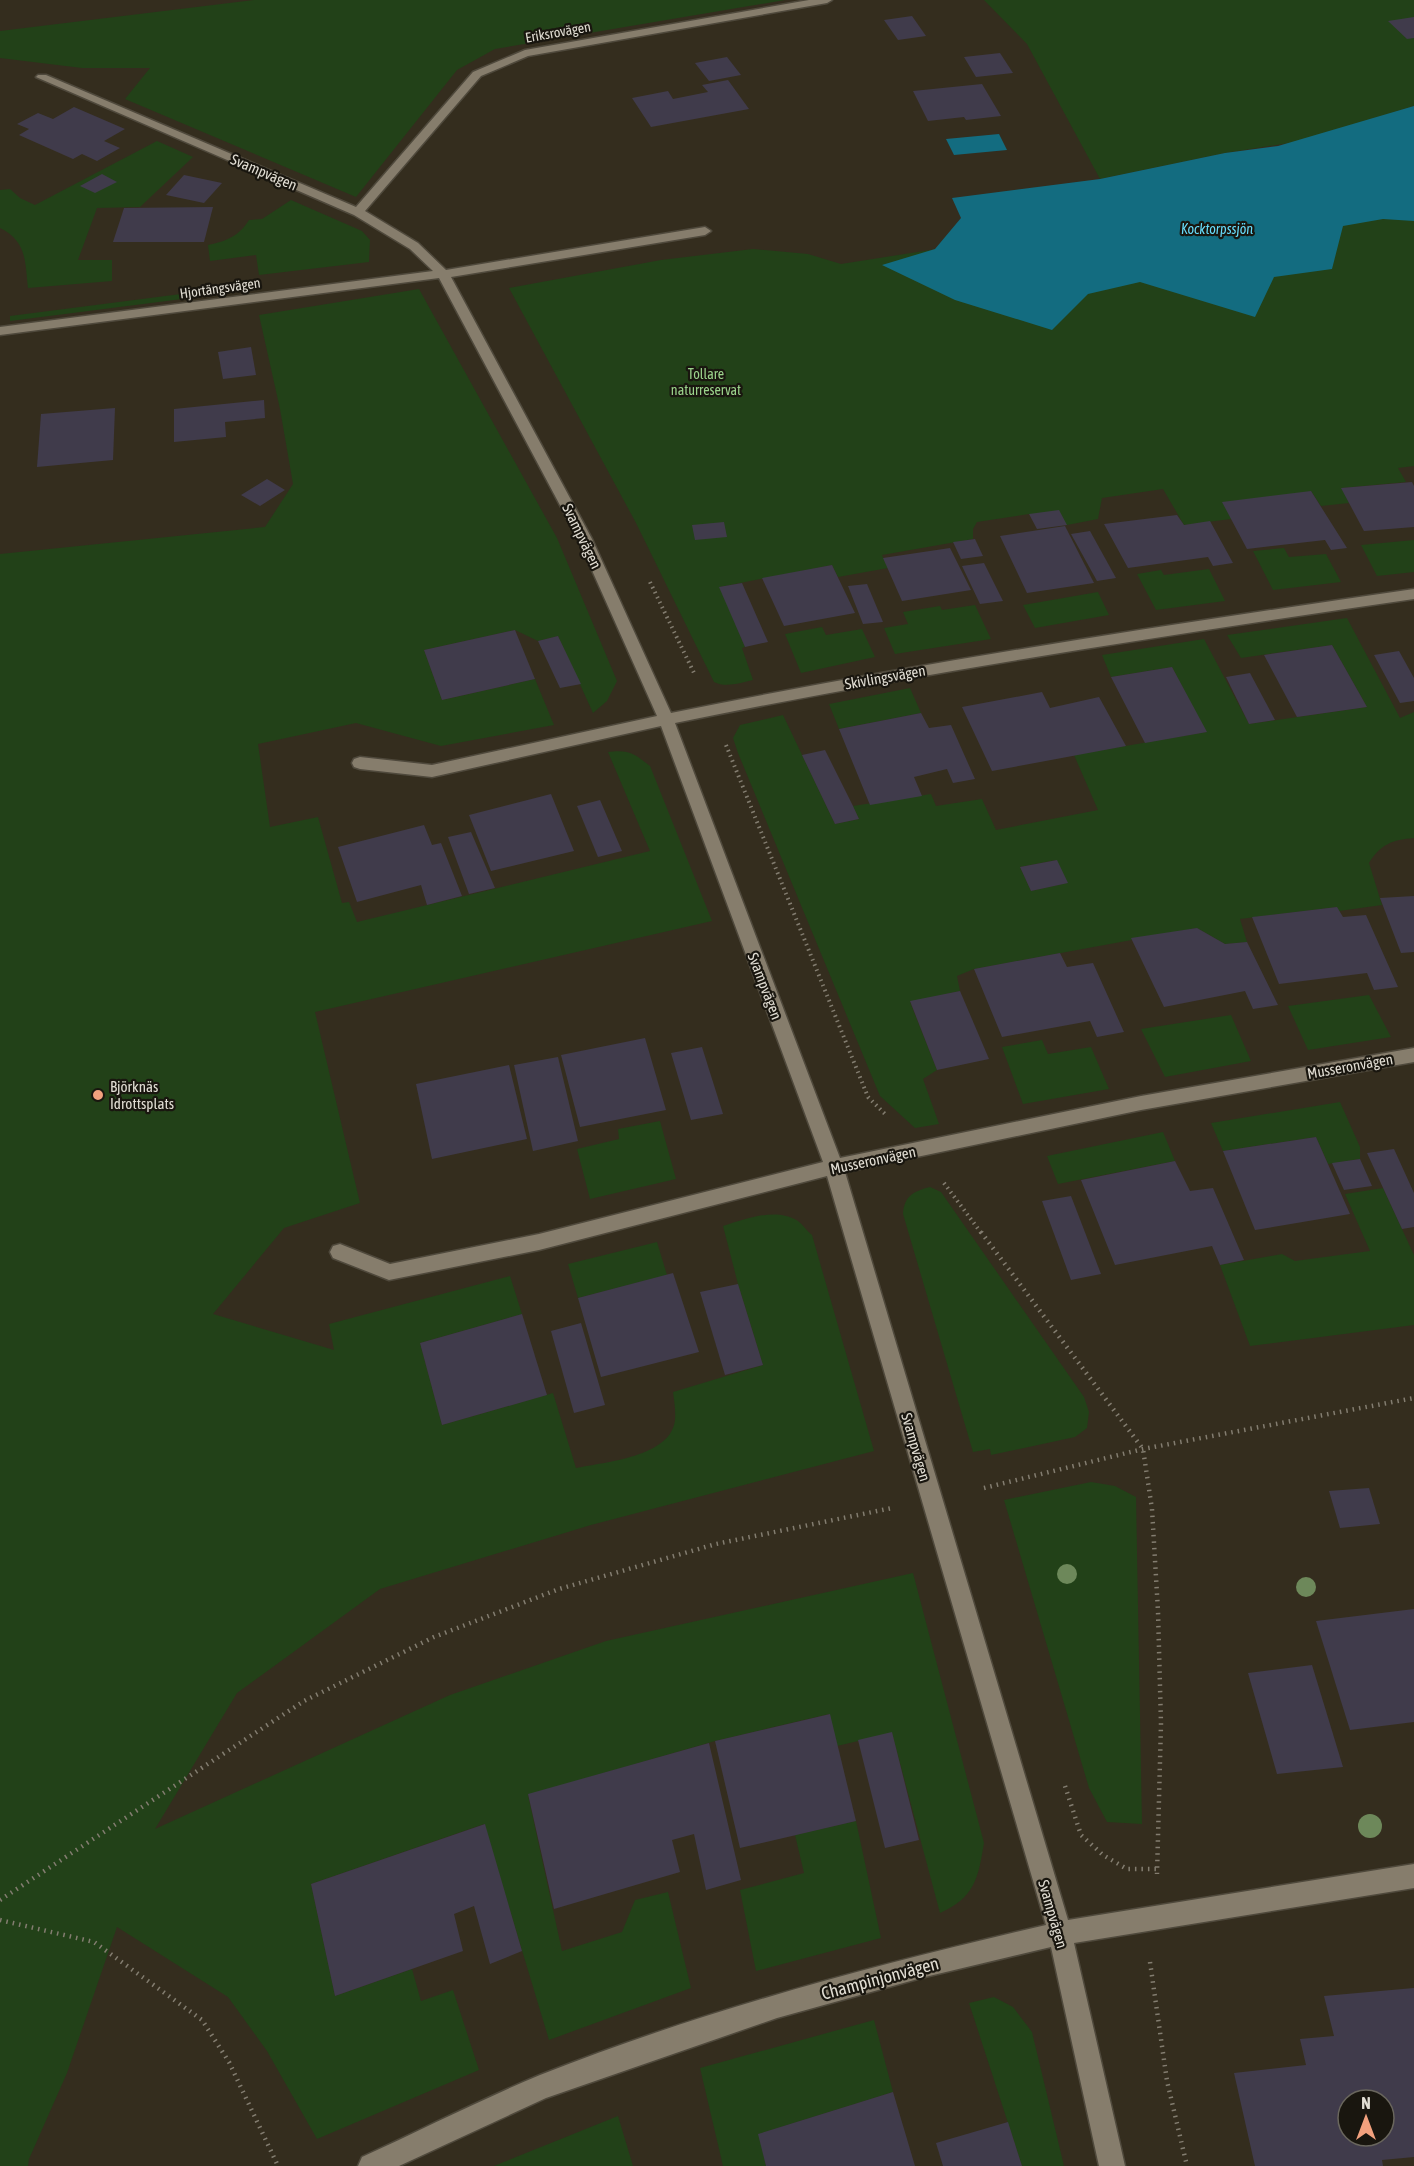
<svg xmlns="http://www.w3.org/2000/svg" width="1414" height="2166" viewBox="0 0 1414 2166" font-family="'Asap Condensed',sans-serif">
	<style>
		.green { fill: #224118; fill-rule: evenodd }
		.water { fill: #136c80 }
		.building { fill: #403b4b; fill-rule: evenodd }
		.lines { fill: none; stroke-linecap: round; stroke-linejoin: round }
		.street-casing { stroke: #4f493c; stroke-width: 3 }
		.path-far1 { stroke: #837d70; stroke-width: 4; stroke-dasharray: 1.5 4; stroke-linecap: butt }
		.path { stroke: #837d70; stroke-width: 4.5; stroke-dasharray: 1.5 5; stroke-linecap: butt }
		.street { fill: #867d6c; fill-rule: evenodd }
		.tree { fill: #6d885a }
		.poi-dot { fill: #f2a17e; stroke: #19160f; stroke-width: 2 }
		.labels { text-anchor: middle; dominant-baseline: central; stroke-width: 4.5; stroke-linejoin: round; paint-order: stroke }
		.far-street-label { font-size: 14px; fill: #e1ddd3; stroke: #19160f }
		.far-water-label { font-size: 14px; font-style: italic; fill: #68ddfc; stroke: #19160f }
		.far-park-label { font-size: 14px; fill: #9bd38b; stroke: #19160f }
		.street-label { font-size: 15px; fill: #e1ddd3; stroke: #19160f }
		.poi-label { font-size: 15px; fill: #e1ddd3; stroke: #19160f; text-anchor: start }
		.near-street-label { font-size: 18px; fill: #e1ddd3; stroke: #19160f }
	</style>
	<rect width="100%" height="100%" fill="#342d1e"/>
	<g class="green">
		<path d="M254,0H785L495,49L457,70L356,197L125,99L150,68H82L0,58V31Z"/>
		<path d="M984,0H1414V106L1295,142L1225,153L1100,179L1027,44Z"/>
		<path d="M157,141L193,157L140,207L97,208L78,260H112V281L28,288C25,262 27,241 0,228V190L10,189L20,198L35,205Z"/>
		<path d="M1414,174V466L1398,468L1406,482L1342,488L1349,503L1321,506L1311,491L1231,519L1184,525L1163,489L1102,498L1098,519L1067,525L1029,514L977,522L973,529V539L882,555L888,568L838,577L832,565L720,587L745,647L742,648L753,680C740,683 726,688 714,682L636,523L509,288L661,260L753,249L808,254L841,264Z"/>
		<path d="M291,200L362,231L370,240L369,262L259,275L256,255L210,261L208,245C227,241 239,236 249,220L262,219Z"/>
		<path d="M419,289L557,538L617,681L607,701L593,713L558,636L538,641L515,630L424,650L442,700L535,679L554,725L441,746L356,723L258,744L270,827L318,817L342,903L349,902L357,922L650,851L608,752C629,749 635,754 650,766L712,921L315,1012L360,1203L284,1228L213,1314L334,1350L329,1324L510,1276L522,1314L420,1343L442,1425L553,1393L576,1468C605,1462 671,1457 675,1420C676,1411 674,1400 673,1392L763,1365L738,1284L723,1226C746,1219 775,1207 798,1221C803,1225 807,1231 812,1235L874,1451L591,1525L380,1589L237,1693L155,1829L450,1695L606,1641L913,1573L984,1843C978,1879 975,1897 940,1913L892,1733L837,1746L829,1714L715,1741L528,1795L562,1951L622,1932L635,1900L668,1892L691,1988L549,2040L484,1824L311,1884L335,1996L412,1969L421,2001L453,1990L479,2070L317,2139L267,2051L228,1997L117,1927L67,2073L29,2159L28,2166H0V554L265,527L293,484L280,409L259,315Z"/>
		<path d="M181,294L182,299L10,321V316Z"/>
		<path d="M1414,540V572L1377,576L1361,545Z"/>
		<path d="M1284,548L1289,557L1326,554L1341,582L1273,590L1253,551Z"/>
		<path d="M1209,569L1225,601L1156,610L1137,574L1161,570L1164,575Z"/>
		<path d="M1098,592L1109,615L1035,628L1023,605Z"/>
		<path d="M975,605L991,639L895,654L884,628L908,624L903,612L940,606L942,610Z"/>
		<path d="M1347,618L1400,718L1414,712V838C1392,840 1381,844 1369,863L1382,905L1339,911L1337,907L1240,919L1247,942L1225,944L1197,928L974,969L957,976L960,991L910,1002L937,1070L923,1079L939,1124L915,1128L880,1096L738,753L733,738L740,725L783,715L835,824L859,819L853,806L931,794L936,806L982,799L996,830L1098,810L1074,755L1206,732L1172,667L1111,677L1102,655L1204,639L1249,724L1367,707L1332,645L1241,658L1227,635ZM1056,860L1067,883L1031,891L1020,867Z"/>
		<path d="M822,627L826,635L862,629L875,657L801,673L785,634Z"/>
		<path d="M910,688L921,713L839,729L829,704Z"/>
		<path d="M1369,995L1391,1037L1308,1050L1288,1006Z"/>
		<path d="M1231,1015L1251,1061L1165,1077L1141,1029Z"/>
		<path d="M1042,1040L1048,1054L1091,1047L1109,1089L1023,1104L1002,1047Z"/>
		<path d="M1340,1102L1360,1147V1159L1328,1164L1316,1137L1223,1151L1211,1123Z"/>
		<path d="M660,1121L676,1179L590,1199L577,1149L619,1139L618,1129Z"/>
		<path d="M1163,1132L1175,1161L1058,1184L1047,1156Z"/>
		<path d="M930,1187L941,1192L1084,1397L1089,1412L1087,1428L1075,1437L991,1455L990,1449L973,1452L903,1214C904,1196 914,1191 930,1187Z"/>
		<path d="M1383,1188L1414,1255V1325L1250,1346L1220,1265L1282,1254L1295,1261L1370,1251L1345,1194Z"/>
		<path d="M657,1242L667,1275L578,1298L568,1264Z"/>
		<path d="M1091,1482L1115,1486L1136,1497L1142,1824L1107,1822L1089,1788L1004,1500Z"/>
		<path d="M856,1821L881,1938L756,1971L740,1890L804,1873L795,1835Z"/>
		<path d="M994,1997L1013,2007L1032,2032L1064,2166H1022L969,2003Z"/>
		<path d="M874,2020L893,2092L759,2134L766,2166H723L700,2068Z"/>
		<path d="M618,2116L633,2166H494Z"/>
	</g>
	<g class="water">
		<path d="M1414,106V221L1383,219L1343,226L1332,269L1274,277L1255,317L1140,282L1088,294L1052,330L955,300L882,265L935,249L961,218L952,198L1100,179L1225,153L1278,146Z"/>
		<path d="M999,134L1007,150L954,155L946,139Z"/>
	</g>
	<g class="building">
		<path d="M912,16L926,36L898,40L884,20Z"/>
		<path d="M1414,17V38L1407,39L1388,21Z"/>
		<path d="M1000,53L1013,73L976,77L964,57Z"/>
		<path d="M727,57L741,75L709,81L695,63Z"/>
		<path d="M728,80L749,109L651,127L632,98L668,91L673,99L708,92L702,85Z"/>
		<path d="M982,84L1001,116L966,120L964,117L928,121L913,91Z"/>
		<path d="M74,107L125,129L104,141L120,148L97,161L82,154L73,159L19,135L29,129L17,124L38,113L53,119Z"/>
		<path d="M102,174L117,182L95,193L80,186Z"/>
		<path d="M184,175L222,183L204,203L166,195Z"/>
		<path d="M213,207L204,242H113L124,208Z"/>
		<path d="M251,347L256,375L223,379L218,352Z"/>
		<path d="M264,400L265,418L225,422L226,437L174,442V409Z"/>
		<path d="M115,408L113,460L37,467L41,414Z"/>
		<path d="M267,479L285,490L260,506L241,495Z"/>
		<path d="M1412,482L1414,486V527L1364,531L1341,488Z"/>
		<path d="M1311,491L1347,548L1331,550L1325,540L1247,549L1222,502Z"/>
		<path d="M1059,510L1067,525L1037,529L1029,514Z"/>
		<path d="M1177,515L1184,525L1210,521L1233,563L1213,566L1208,557L1128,568L1104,524Z"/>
		<path d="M724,522L727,537L695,540L692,525Z"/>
		<path d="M1065,526L1094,583L1027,593L1000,536Z"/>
		<path d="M1090,531L1116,578L1097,581L1071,534Z"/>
		<path d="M975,539L983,556L961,559L953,542Z"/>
		<path d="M950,548L971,590L902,601L883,558Z"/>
		<path d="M984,563L1003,601L980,604L962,566Z"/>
		<path d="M832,565L855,613L784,626L762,578Z"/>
		<path d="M742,583L768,642L745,647L719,587Z"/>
		<path d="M867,584L883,622L863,624L848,586Z"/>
		<path d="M515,630L535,679L442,700L424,650Z"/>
		<path d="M558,636L581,684L560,688L538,641Z"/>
		<path d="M1332,645L1367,707L1297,717L1264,655Z"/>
		<path d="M1399,651L1414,678V701L1400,703L1374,655Z"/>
		<path d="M1172,667L1207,732L1145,743L1111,677Z"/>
		<path d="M1250,673L1275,720L1249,724L1226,677Z"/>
		<path d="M1042,692L1050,708L1099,697L1126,746L992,771L962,707Z"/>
		<path d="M921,713L929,728L951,725L975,779L953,783L947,769L914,777L922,796L870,805L839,729Z"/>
		<path d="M825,750L853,806L859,819L835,824L802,755Z"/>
		<path d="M551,794L574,851L491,871L469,815Z"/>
		<path d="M600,800L622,851L598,857L577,806Z"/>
		<path d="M424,825L432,845L441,843L462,896L427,905L421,885L357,902L338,847Z"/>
		<path d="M471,832L495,888L469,894L448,837Z"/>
		<path d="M1057,860L1068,883L1031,891L1020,867Z"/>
		<path d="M1414,896V952L1401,953L1380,898Z"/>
		<path d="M1337,907L1343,917L1366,915L1398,987L1374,990L1367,973L1279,984L1252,917Z"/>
		<path d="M1197,928L1225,944L1247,942L1278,1005L1253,1009L1245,991L1164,1007L1131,938Z"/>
		<path d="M1060,953L1067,967L1093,963L1124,1032L1097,1037L1090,1021L1002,1037L974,969Z"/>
		<path d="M960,991L989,1059L937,1070L910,1001Z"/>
		<path d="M645,1038L666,1110L580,1127L561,1055Z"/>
		<path d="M702,1047L723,1114L691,1120L671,1053Z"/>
		<path d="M558,1057L578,1141L533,1151L514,1065Z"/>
		<path d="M509,1065L527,1139L432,1159L416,1084Z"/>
		<path d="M1316,1137L1350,1214L1255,1230L1223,1151Z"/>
		<path d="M1394,1149L1414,1193V1227L1402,1229L1367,1153Z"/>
		<path d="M1360,1159L1372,1186L1344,1190L1332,1163Z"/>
		<path d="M1175,1161L1190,1191L1213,1188L1244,1260L1220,1265L1212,1246L1115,1265L1081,1180Z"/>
		<path d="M1071,1196L1101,1274L1071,1280L1042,1201Z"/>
		<path d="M673,1273L699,1352L601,1377L578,1298Z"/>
		<path d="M738,1284L763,1365L725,1375L700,1292Z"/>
		<path d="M522,1314L547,1395L442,1425L420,1343Z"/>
		<path d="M581,1323L605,1405L574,1413L551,1331Z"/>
		<path d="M1369,1488L1380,1524L1340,1528L1329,1491Z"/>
		<path d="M1414,1609V1722L1350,1730L1316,1621Z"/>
		<path d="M1312,1665L1343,1767L1277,1774L1248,1673Z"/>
		<path d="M830,1714L856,1821L740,1848L715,1741Z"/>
		<path d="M892,1732L919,1840L885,1848L858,1740Z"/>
		<path d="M709,1743L741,1880L706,1890L694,1834L672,1840L680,1872L554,1909L528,1794Z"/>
		<path d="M485,1824L522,1951L490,1964L474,1906L454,1914L463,1951L335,1996L311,1884Z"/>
		<path d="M1414,1988V2157L1382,2160L1383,2166H1255L1234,2073L1306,2065L1300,2039L1334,2036L1324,1996ZM1348,2100H1384V2136H1348Z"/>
		<path d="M893,2092L915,2166H766L758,2134Z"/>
		<path d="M1008,2122L1022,2166H943L936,2143Z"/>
	</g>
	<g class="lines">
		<defs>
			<path id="street" d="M809,0H832L827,3L528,56L481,76L365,211L418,243L446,270L705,227L711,231L705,235L451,277L592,539L671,713C917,663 1165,625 1414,589V599C1167,635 920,673 675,723L840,1158L1141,1096L1414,1048V1062L1141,1110L845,1172L1068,1920L1414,1864V1888L1074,1943L1125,2166H1099L1051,1947L925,1977L777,2018L546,2098L399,2166H358L362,2157C421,2130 480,2100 540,2075C704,2010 875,1965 1046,1925L827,1176L539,1250L389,1280L333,1258L330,1252L333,1246L340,1244L390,1264L539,1234L823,1162L661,726L432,777L360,769L354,767L352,763L354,759L360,757L432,765L657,716L578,539L439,278L0,335V327L433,271L410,249L354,215L36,77L38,75H46L356,207L473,72L525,50Z"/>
		</defs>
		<use href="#street" class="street-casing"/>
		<g class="path-far1">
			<path d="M650,582L695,675"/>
			<path d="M726,745L868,1097L887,1116"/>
			<path d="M944,1183L982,1234"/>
		</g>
		<g class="path">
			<path d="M981,1232L1143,1449L1152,1509L1158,1611L1161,1724L1157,1874"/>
			<path d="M984,1488L1143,1449L1414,1398"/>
			<path d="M1065,1786L1081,1835L1103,1855L1127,1869H1157"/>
			<path d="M0,1900L304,1701L434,1637L559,1589L716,1544L892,1508"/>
			<path d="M0,1920L94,1942L202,2020L229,2062L278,2166"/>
			<path d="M1150,1962L1167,2081L1187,2166"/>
		</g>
		<use href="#street" class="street"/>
	</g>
	<g class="tree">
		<circle cx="1067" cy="1574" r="10"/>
		<circle cx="1306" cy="1587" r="10"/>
		<circle cx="1370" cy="1826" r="12"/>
	</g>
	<circle class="poi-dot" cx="98" cy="1095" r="6"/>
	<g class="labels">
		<g class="far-street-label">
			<text transform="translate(558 32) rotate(-10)">Eriksrovägen</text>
			<text transform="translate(220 288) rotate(-8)">Hjortängsvägen</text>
		</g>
		<g class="far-water-label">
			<text x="1217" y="229">Kocktorpssjön</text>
		</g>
		<g class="far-park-label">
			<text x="706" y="374">Tollare<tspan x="706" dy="16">naturreservat</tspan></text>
		</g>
		<g class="street-label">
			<text transform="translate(264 172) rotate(23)">Svampvägen</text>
			<text transform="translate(582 536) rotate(64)">Svampvägen</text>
			<text transform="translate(885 677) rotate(-10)">Skivlingsvägen</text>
			<text transform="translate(765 986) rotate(69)">Svampvägen</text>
			<text transform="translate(1350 1066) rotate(-10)">Musseronvägen</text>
			<text transform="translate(873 1160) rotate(-12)">Musseronvägen</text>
			<text transform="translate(916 1447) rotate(74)">Svampvägen</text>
			<text transform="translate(1053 1914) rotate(74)">Svampvägen</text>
		</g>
		<g class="poi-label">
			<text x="110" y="1086">Björknäs<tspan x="110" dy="17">Idrottsplats</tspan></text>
		</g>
		<g class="near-street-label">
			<text transform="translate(880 1978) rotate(-15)">Champinjonvägen</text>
		</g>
	</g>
	<g transform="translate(1366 2118)"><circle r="28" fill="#19160f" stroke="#69665d" stroke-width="1.5"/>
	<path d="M0-4.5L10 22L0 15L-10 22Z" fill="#f2a17e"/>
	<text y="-9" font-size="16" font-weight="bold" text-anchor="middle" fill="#e1ddd3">N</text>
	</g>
</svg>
